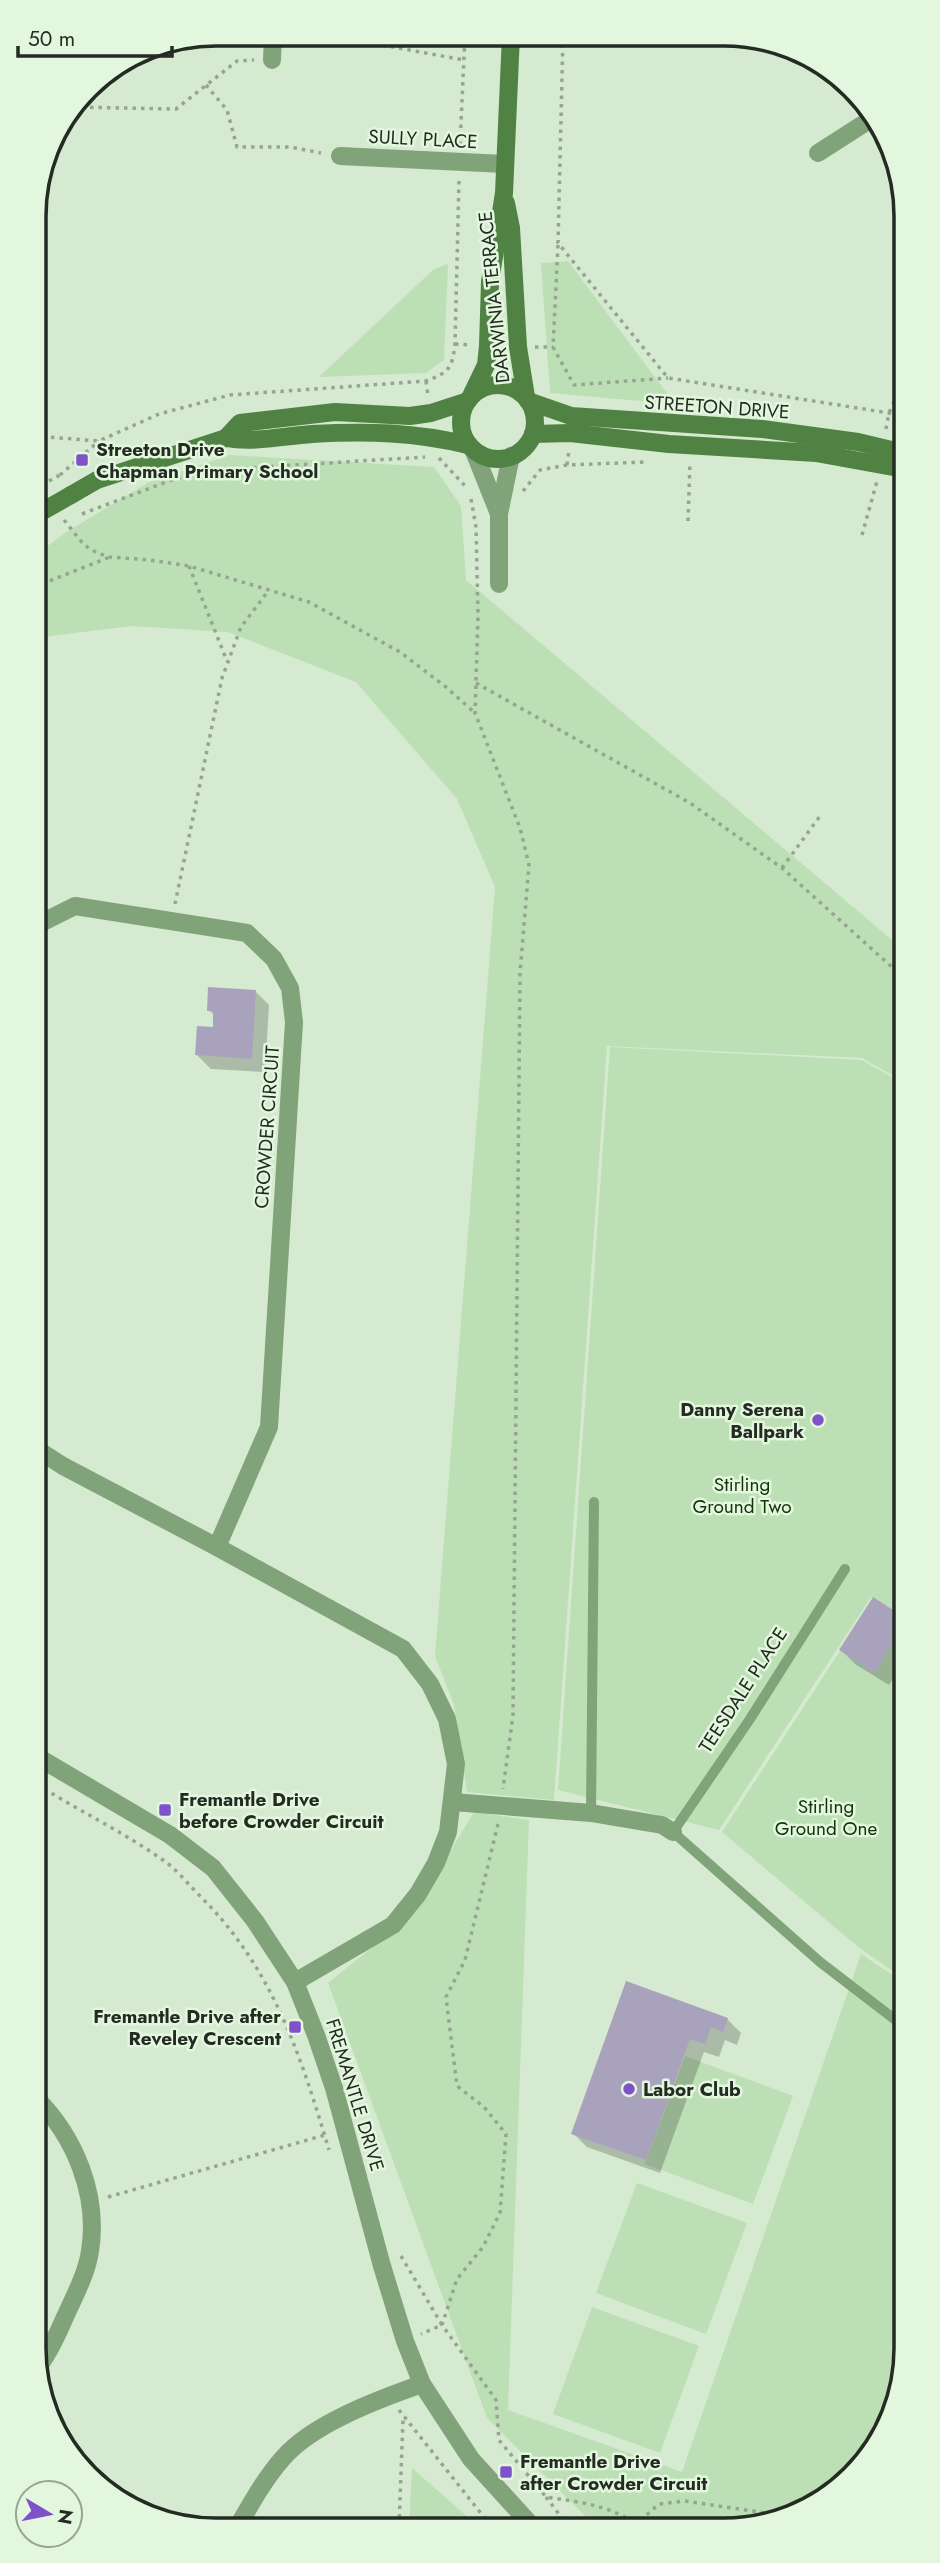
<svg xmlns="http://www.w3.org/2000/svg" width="940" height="2563" viewBox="0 0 940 2563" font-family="Jost,sans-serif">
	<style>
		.green { fill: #bddfb5 }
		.shadow { fill: #0003 }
		.building { fill: #a9a2bd }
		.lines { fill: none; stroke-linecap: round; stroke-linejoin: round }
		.path { stroke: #95a591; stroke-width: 3.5; stroke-dasharray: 3.5 5; stroke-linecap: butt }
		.service { stroke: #81a379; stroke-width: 10 }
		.minor { stroke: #81a379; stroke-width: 18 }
		.tertiary { stroke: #81a379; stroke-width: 18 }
		.secondary { stroke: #508343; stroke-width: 18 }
		.path-bridge { stroke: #95a591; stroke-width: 3.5; stroke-dasharray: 3.5 5; stroke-linecap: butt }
		.secondary-bridge { stroke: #508343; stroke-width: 18 }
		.poi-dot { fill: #7f52ca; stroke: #e3f7de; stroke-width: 2.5 }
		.labels { text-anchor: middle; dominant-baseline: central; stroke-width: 5; stroke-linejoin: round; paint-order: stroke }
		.street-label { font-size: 19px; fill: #242b22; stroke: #e3f7de }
		.poi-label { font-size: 19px; font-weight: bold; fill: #242b22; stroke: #e3f7de; text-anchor: start }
		.park-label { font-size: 19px; fill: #123309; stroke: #e3f7de }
		.rim { fill: none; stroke: #242b22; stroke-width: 3.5 }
	</style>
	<rect width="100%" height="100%" fill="#d6ead1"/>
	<g class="green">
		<path d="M568,261L675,404L550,393L541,263Z"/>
		<path d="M448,264L444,360L426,373L319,377L434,269Z"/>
		<path d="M230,455L434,467L461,506L466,580L904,950V1082L862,1058L607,1046L554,1800L467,1792L454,1705L435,1656L495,887L457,799L356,682L228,632L132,626L34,638V556L65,533L149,482Z"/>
		<path d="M610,1047L862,1060L904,1084L905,1615L904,1618L871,1597L719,1830L558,1790Z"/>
		<path d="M905,1624L906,1980L858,1947L722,1832L840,1651L874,1673Z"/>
		<path d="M474,1812L529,1820L508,2410L682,2472L861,1954L906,1984V2359L893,2417L862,2467L816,2505L761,2526H595L487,2418L328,1983L411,1916Z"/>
		<path d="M685,2056L793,2096L753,2204L645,2164Z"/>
		<path d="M637,2183L747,2223L706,2334L596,2293Z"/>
		<path d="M592,2307L699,2346L660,2453L553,2414Z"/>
		<path d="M412,2468L478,2526H409Z"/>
	</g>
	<g class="shadow">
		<path d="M255,991L269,1005L265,1072L211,1069L197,1055L214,1029L215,1016L209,1010Z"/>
		<path d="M873,1599L905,1620V1659L889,1685L855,1664L841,1650Z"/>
		<path d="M627,1983L727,2019L741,2033L737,2045L725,2040L719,2057L704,2052L660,2173L587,2147L573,2133Z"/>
	</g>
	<g class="building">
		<path d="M208,987L256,990L252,1059L195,1055L197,1026L213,1027V1011H207Z"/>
		<path d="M873,1597L905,1618V1624L874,1673L839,1650Z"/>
		<path d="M626,1981L728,2018L723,2032L711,2027L705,2044L690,2039L646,2160L571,2134Z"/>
	</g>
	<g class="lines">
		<g class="path">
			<path d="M563,36L558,243L668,378L889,413L904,419"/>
			<path d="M289,40L371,43L464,60"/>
			<path d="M206,85L227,110L237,147H290L321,153"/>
			<path d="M73,107L176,109L237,61L254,60"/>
			<path d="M460,145L465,35"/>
			<path d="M558,245L553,347L574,385L668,378"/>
			<path d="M455,344L471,345"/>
			<path d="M535,347H553"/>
			<path d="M426,381L428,396"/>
			<path d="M886,429L889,413L903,382"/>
			<path d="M34,436L99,441L159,414L230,395L426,381C450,372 452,368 455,344L459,180"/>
			<path d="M439,458L467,488"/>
			<path d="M567,465L569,450"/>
			<path d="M34,473L45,490"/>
			<path d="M60,475L99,441"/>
			<path d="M523,491L540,470L567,465L645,462"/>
			<path d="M471,499L476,527L478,616L475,713L520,828L529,865L520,973L513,1715L503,1789"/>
			<path d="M82,514L174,479L214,470L425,457"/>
			<path d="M64,520L84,545L97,553L110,557L150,560L189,566L309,602L400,652L446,687L475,713"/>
			<path d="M688,521L690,462"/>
			<path d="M862,535L877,481"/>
			<path d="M189,566L227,661"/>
			<path d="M34,587L110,557"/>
			<path d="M476,683L690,803L782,868L904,978"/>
			<path d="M782,868L820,816"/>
			<path d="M175,904L222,678L241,627L269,590"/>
			<path d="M36,1787L48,1791C87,1815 130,1836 167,1863C178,1871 187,1883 197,1893C272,1966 300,2053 329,2150"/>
			<path d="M498,1824L465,1960L446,1997L457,2086L484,2107L506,2134L500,2213L483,2247L457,2279L442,2325L496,2400L499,2440L546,2497C579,2502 611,2505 638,2526"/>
			<path d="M108,2197L325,2135"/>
			<path d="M401,2256L442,2325L421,2334"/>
			<path d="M399,2410L491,2526"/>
			<path d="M546,2497L568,2526"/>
			<path d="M399,2526L403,2420"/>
			<path d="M634,2526L659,2504L685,2501L787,2516"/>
		</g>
		<g class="service">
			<path d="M845,1569L750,1719L673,1832L820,1962L906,2028"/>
			<path d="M591,1813L594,1502"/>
		</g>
		<g class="minor">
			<path d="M272,60L273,34"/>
			<path d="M818,153L871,119"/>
			<path d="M340,156L504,164"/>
			<path d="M473,449L499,514"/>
			<path d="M499,584V514L511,456"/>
			<path d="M35,926L75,906L247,933L274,959L290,988L294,1022L269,1427L217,1547L63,1466L35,1448"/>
			<path d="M217,1547L403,1649L430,1684L447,1719L456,1764L448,1832L436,1863L418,1894L393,1925L295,1982"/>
			<path d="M453,1802L591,1813L662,1825L673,1832"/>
			<path d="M36,2098C75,2137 99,2195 90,2251C87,2273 74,2297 65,2317C57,2335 49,2353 37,2369"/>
			<path d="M238,2526C251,2504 265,2478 283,2458C312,2424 379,2399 422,2384"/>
		</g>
		<path class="tertiary" d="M36,1756L170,1835L213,1868L255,1921L295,1982L316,2035L334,2088L382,2266L405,2341L422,2384L471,2459L532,2526"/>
		<g class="secondary">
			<path d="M506,203L511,228L518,347L526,397"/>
			<circle cx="498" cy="422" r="37"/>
			<path d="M472,394L486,365L488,346L490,282L504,193L511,35"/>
			<path d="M528,401L571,416L762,429L858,442L904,453"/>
			<path d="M533,434L570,433L669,444L816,453L904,469"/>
			<path d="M226,438L240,423L335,412L410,416L431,413L468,401"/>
			<path d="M71,495L97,480L226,438C254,443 283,436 312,434C367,431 415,432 468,445"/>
		</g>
		<path class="path-bridge" d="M34,489L60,475"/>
		<path class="secondary-bridge" d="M34,516L71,495"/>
	</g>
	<g class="poi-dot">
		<rect x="75" y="453" width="14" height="14" rx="3.5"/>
		<circle cx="818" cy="1420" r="7"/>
		<rect x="158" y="1803" width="14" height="14" rx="3.5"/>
		<rect x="288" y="2020" width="14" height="14" rx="3.5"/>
		<circle cx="629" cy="2089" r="7"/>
		<rect x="499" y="2465" width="14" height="14" rx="3.5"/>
	</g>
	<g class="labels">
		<g class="street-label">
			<text transform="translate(423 139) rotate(3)">SULLY PLACE</text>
			<text transform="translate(494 297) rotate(-96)">DARWINIA TERRACE</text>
			<text transform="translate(717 407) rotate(4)">STREETON DRIVE</text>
			<text transform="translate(267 1127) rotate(-86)">CROWDER CIRCUIT</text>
			<text transform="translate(743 1690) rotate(-57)">TEESDALE PLACE</text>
			<text transform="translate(355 2095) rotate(73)">FREMANTLE DRIVE</text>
		</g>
		<g class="poi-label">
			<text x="96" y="449">Streeton Drive<tspan x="96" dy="22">Chapman Primary School</tspan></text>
			<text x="804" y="1409" text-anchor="end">Danny Serena<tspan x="804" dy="22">Ballpark</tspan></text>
			<text x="179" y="1799">Fremantle Drive<tspan x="179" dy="22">before Crowder Circuit</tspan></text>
			<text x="281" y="2016" text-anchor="end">Fremantle Drive after<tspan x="281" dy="22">Reveley Crescent</tspan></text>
			<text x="643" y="2089">Labor Club</text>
			<text x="520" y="2461">Fremantle Drive<tspan x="520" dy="22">after Crowder Circuit</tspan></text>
		</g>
		<g class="park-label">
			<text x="742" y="1484">Stirling<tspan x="742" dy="22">Ground Two</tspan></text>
			<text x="826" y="1806">Stirling<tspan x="826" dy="22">Ground One</tspan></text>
		</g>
	</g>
	<path d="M0 0H940V2563H0ZM216 46H724A170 170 0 0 1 894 216V2348A170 170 0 0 1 724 2518H216A170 170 0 0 1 46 2348V216A170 170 0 0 1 216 46Z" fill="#e3f7de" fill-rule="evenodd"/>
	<path class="rim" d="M216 46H724A170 170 0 0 1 894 216V2348A170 170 0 0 1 724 2518H216A170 170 0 0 1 46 2348V216A170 170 0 0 1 216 46Z"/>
	<g transform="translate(49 2514) rotate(100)"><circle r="33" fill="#e3f7de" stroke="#97a593" stroke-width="2"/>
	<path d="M0-5L12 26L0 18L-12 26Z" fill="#7f52ca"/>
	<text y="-10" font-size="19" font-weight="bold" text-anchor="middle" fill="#242b22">N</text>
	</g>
	<path d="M18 46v10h154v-10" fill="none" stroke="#242b22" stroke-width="3.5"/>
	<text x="28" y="46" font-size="21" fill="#242b22" stroke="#e3f7de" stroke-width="5" paint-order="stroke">50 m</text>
</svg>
